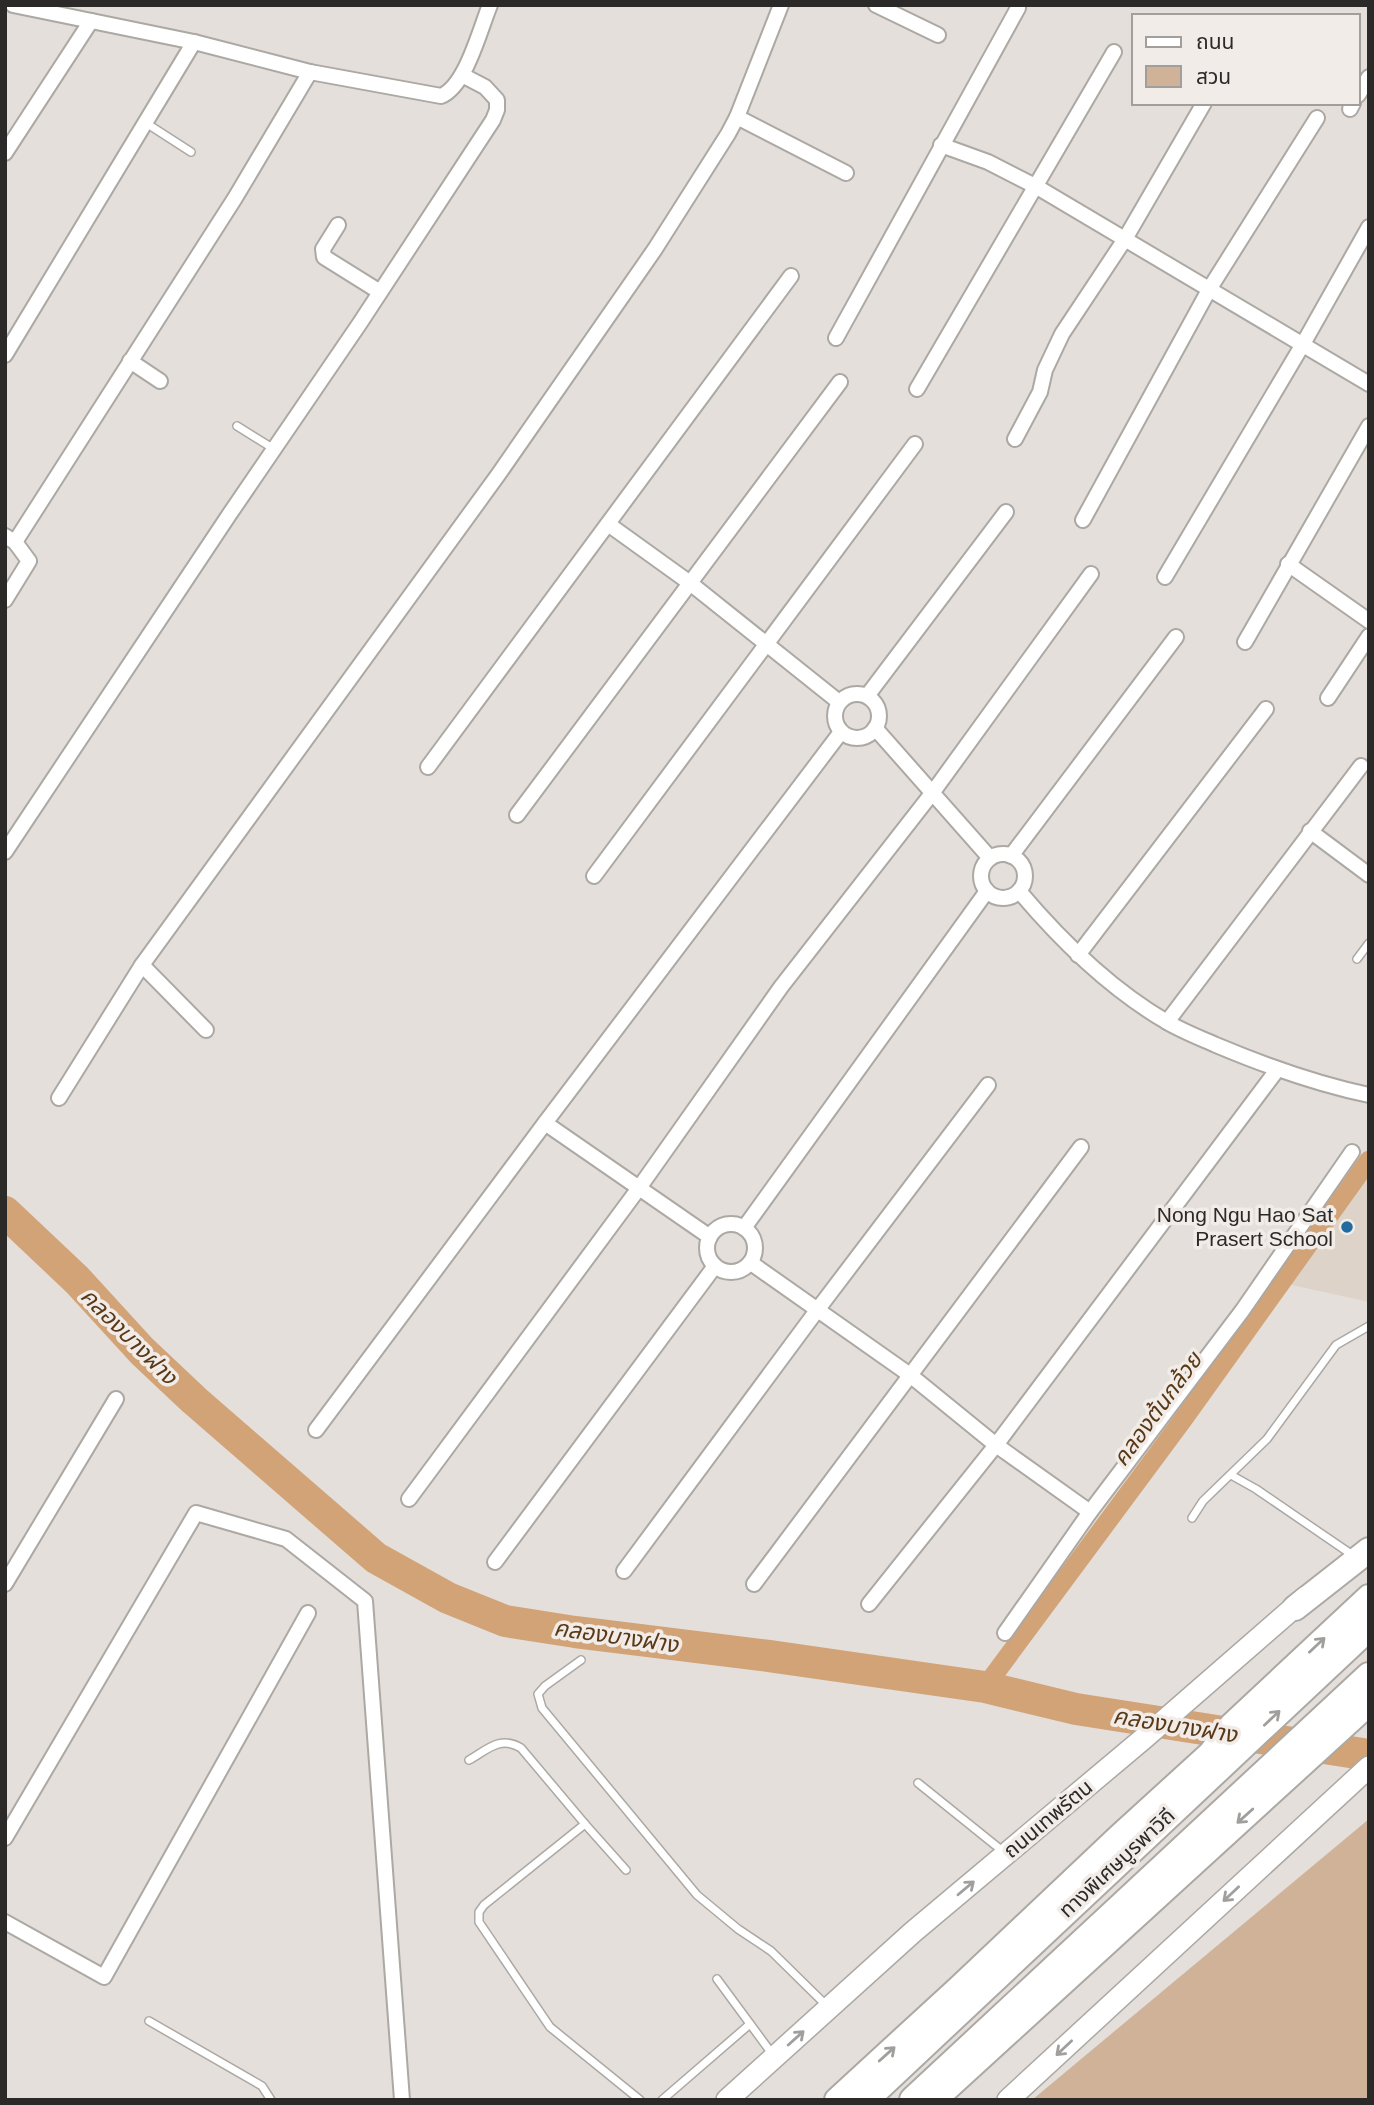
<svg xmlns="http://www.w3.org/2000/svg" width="1374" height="2105" font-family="Arial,'Noto Sans Thai',sans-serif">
  <rect width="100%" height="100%" fill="#e4dfdb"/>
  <!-- built -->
  <path fill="#ddd3c9" d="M 1369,1172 L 1369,1302 L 1283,1283 Z"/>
  <!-- green -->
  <path fill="#cfb297" d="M 1369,1819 L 1369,2100 L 1032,2100 Z"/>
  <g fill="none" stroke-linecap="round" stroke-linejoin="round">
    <!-- canal -->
    <path stroke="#d2a377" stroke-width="19" d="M 985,1687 L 1185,1417 L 1369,1160"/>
    <!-- river -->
    <path stroke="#d2a377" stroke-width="32" d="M 5,1212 L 77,1280 L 142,1351 L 194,1400 L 376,1558 L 448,1598 L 505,1621 L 575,1632 L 769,1656 L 985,1687 L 1076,1709 L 1369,1755"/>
    <!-- service casing -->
    <g stroke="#aca8a3" stroke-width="10">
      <g id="service">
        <path d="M 146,123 L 191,152"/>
        <path d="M 237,426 L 274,449"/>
        <path d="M 1357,959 L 1369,943"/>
        <path d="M 1231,1475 L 1256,1489 L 1351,1554"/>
        <path d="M 1192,1518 L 1203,1501 L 1267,1439 L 1336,1345 L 1369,1326"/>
        <path d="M 581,1660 L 545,1686 L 538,1694 L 542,1708 L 697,1895 L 738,1929 L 771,1951 L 826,2005"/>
        <path d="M 469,1760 C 487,1750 500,1735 521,1748 L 585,1824"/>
        <path d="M 918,1783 L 1005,1853"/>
        <path d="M 626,1870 L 585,1824 L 484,1905 L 479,1912 L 479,1922 L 550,2027 L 640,2100"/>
        <path d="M 717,1979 L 773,2055"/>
        <path d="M 149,2021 L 262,2086 L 271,2100"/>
        <path d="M 662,2100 L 750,2024"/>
      </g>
    </g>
    <!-- minor casing -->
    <g stroke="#aca8a3" stroke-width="18">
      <g id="minor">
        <path d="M 13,5 L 194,42 L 310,72 L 441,96 C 466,86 480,29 490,5"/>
        <path d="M 876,5 L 938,35"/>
        <path d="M 1358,95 L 1369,77"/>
        <path d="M 1350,109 L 1353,103"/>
        <path d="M 737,117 L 846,173"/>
        <path d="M 941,145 L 988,162 L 1037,187 L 1369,384"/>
        <path d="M 5,153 L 91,21"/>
        <path d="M 338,225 L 323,249 L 324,257 L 380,292"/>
        <path d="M 836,338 L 1018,8"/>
        <path d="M 5,355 L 194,42"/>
        <path d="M 130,361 L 160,381"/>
        <path d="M 917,389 L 1114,52"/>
        <path d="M 1015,439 L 1040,392 L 1045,370 L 1062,334 L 1125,239 L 1204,103"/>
        <path d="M 1083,520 L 1210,288 L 1317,118"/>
        <path d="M 608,524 L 690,583 L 839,702"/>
        <path d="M 5,536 L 15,542 L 29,561 L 5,600"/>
        <path d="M 15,542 L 235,198 L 310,72"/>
        <path d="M 1288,564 L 1369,621"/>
        <path d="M 1165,577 L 1303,344 L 1369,227"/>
        <path d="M 1245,642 L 1369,426"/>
        <circle cx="857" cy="716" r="22"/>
        <path d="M 867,696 L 1006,512"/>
        <path d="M 1328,698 L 1369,636"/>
        <path d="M 875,728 L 990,858"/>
        <path d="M 428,767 L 791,276"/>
        <path d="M 517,815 L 840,382"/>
        <path d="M 1310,831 L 1369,875"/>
        <path d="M 5,852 L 229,515 L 360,323 L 493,120 L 497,110 L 497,100 L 485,87 L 462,75"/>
        <circle cx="1003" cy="876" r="22"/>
        <path d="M 1011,856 L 1176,637"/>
        <path d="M 594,876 L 915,444"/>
        <path d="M 1019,891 C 1062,942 1110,989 1167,1022 C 1182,1031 1200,1038 1216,1045 C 1266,1066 1316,1084 1369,1095"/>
        <path d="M 1078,955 L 1266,709"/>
        <path d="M 142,965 L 206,1030"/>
        <path d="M 1167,1022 L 1361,766"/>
        <path d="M 59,1098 L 142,965 L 498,475 L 655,249 L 728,134 L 737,117 L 781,5"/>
        <path d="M 545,1123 L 710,1237"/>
        <circle cx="731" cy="1248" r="24"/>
        <path d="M 744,1228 L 987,891"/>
        <path d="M 751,1263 L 910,1375 L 996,1445 L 1090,1512"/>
        <path d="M 316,1430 L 545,1123 L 841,732"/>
        <path d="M 409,1499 L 639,1188 L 781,987 L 933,792 L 1091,574"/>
        <path d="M 495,1562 L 715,1266"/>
        <path d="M 624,1571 L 818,1309 L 988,1085"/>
        <path d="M 5,1584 L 116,1399"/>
        <path d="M 754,1584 L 1081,1147"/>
        <path d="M 869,1604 L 996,1445 L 1277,1070"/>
        <path d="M 1005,1633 L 1090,1512 L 1242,1311 L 1352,1152"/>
        <path d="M 5,1838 L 196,1513 L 286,1539 L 365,1601 L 402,2100"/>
        <path d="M 5,1922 L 104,1977 L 308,1613"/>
      </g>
    </g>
    <!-- secondary casing -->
    <g stroke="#aca8a3" stroke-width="24">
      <g id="secondary">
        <path d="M 727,2100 L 913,1932 L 1143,1739 L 1306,1597"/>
        <path d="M 1008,2100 L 1369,1767"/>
      </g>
    </g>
    <!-- trunk casing -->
    <g stroke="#aca8a3" stroke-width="28">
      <g id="trunk">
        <path d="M 1295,1608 L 1369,1550"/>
        <path d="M 837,2100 L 959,1988 L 1120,1836 L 1211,1753 L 1232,1725 L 1369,1597"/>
        <path d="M 934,2100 L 1369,1703"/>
      </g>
    </g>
    <!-- motorway casing -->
    <g stroke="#aca8a3" stroke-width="30">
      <g id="motorway">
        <path d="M 865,2100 L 1369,1627"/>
        <path d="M 913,2100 L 1369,1676"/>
      </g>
    </g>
    <!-- service -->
    <use href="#service" stroke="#fff" stroke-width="7"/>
    <!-- minor -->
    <use href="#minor" stroke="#fff" stroke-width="14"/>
    <!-- secondary -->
    <use href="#secondary" stroke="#fff" stroke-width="21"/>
    <!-- trunk -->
    <use href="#trunk" stroke="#fff" stroke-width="24"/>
    <!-- motorway -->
    <use href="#motorway" stroke="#fff" stroke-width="26"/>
  </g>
  <!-- one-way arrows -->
  <defs><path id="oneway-shaft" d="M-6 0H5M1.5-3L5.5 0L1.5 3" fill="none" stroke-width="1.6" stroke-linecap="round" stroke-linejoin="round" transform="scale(1.75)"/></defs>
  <g stroke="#a09f9e">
    <use href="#oneway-shaft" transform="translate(1317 1645) rotate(-43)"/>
    <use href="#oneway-shaft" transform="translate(1272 1718) rotate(-43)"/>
    <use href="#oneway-shaft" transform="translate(1245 1816) rotate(138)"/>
    <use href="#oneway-shaft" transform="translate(966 1888) rotate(-40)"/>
    <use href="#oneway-shaft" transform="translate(1231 1894) rotate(137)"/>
    <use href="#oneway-shaft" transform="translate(796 2038) rotate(-42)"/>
    <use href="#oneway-shaft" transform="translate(1064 2048) rotate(137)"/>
    <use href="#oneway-shaft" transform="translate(887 2054) rotate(-42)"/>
  </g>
  <!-- markers -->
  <circle fill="#226b9e" stroke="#f2ece8" stroke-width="2.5" cx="1347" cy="1227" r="7"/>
  <g text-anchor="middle" stroke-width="7" stroke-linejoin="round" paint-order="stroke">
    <!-- poi labels -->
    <g font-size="21" fill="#2b2a28" stroke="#f2ece8" text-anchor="end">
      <text x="1333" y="1222">Nong Ngu Hao Sat<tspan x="1333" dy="24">Prasert School</tspan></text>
    </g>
    <!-- street labels -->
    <g font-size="21" fill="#2b2a28" stroke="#f2ece8">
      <text transform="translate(1048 1819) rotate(-40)" y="7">ถนนเทพรัตน</text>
      <text transform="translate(1117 1863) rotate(-43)" y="7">ทางพิเศษบูรพาวิถี</text>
    </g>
    <!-- water labels -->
    <g font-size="23" font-style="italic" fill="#593917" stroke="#f2ece8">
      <text transform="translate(129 1336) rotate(45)" y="8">คลองบางฝาง</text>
      <text transform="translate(1157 1409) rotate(-54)" y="8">คลองต้นกล้วย</text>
      <text transform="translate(616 1636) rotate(8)" y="8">คลองบางฝาง</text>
      <text transform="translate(1175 1725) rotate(9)" y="8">คลองบางฝาง</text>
    </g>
  </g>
  <!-- border -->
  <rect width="1374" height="2105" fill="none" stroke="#2b2a28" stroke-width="14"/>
  <!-- legend -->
  <rect x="1132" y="14" width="228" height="91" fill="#f2ece8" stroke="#a29e9b" stroke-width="2"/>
  <rect x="1146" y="37" width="35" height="10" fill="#ffffff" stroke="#a29e9b" stroke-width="2"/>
  <text x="1196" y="49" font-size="21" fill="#2b2a28">ถนน</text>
  <rect x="1146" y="66" width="35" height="21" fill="#cfb297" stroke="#a29e9b" stroke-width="2"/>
  <text x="1196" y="84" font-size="21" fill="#2b2a28">สวน</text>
</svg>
